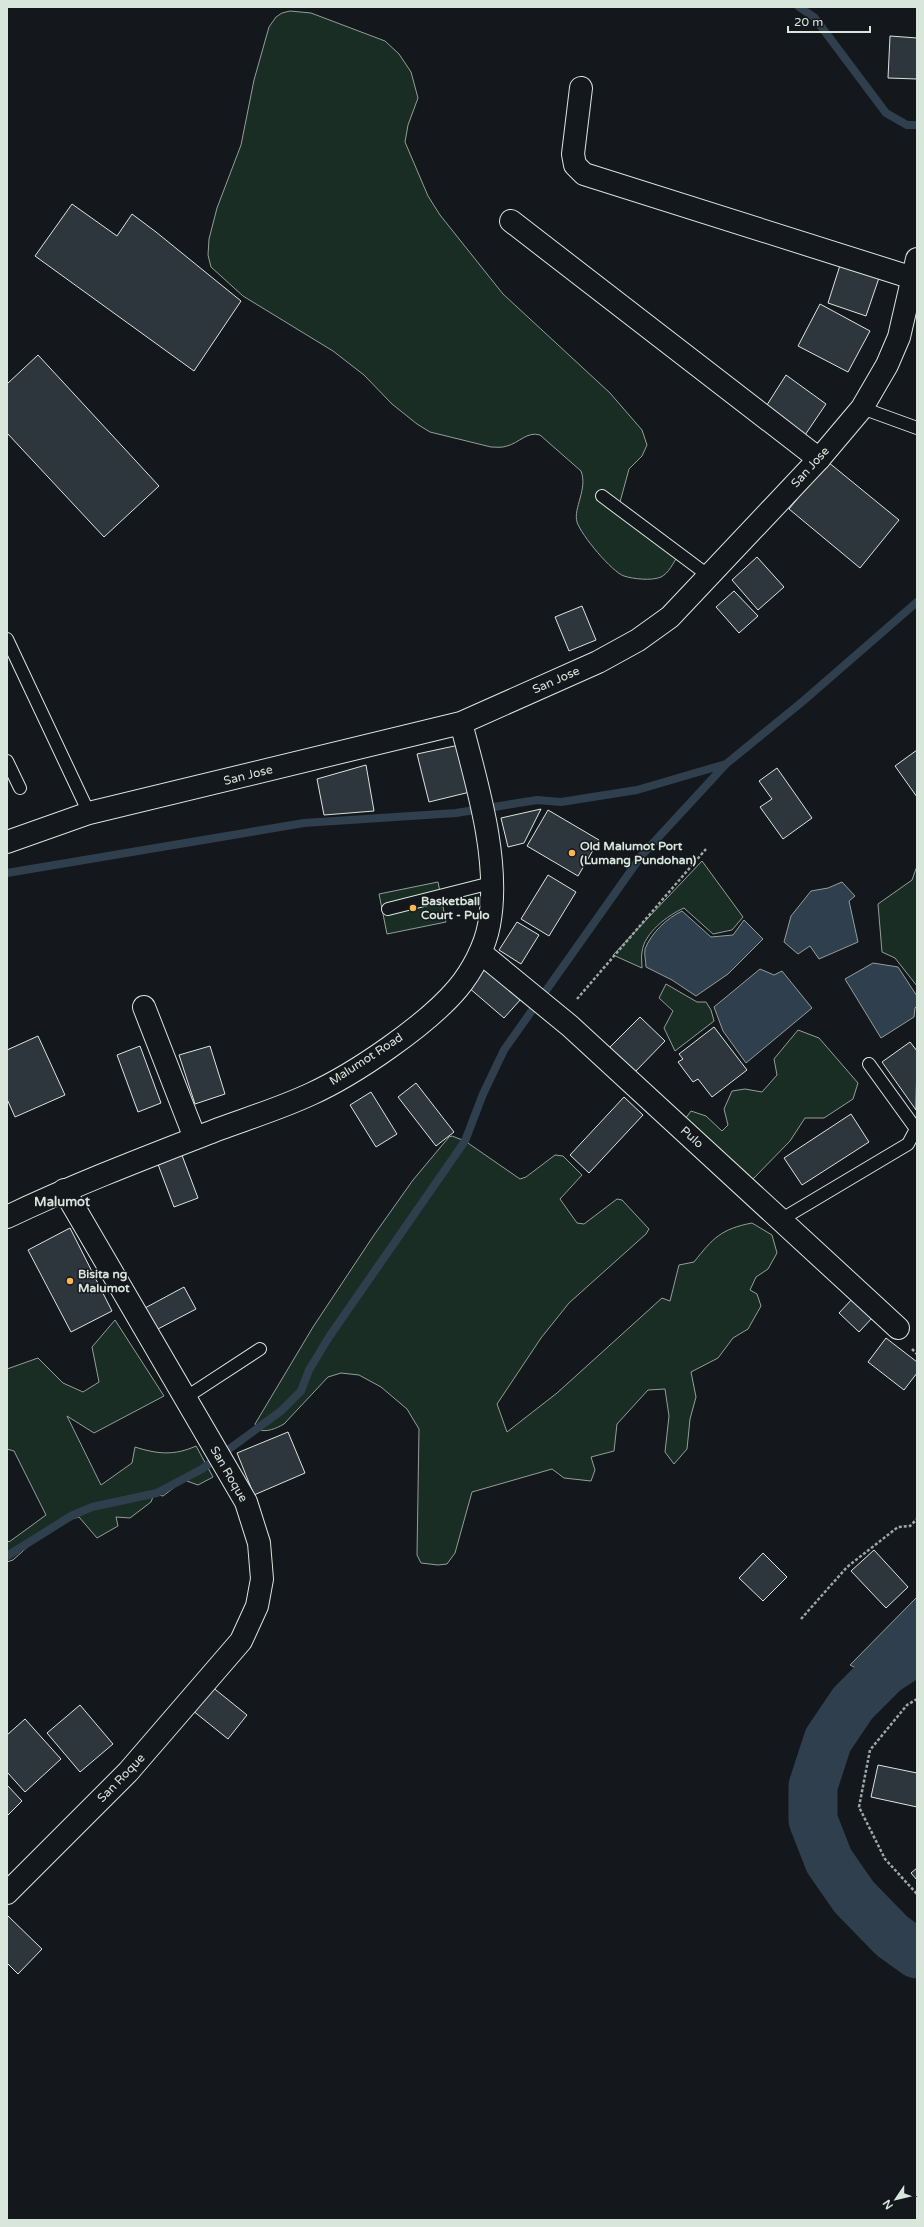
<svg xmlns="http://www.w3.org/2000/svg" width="924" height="2227" font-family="'Varela Round',sans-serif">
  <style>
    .green { fill: #1a2d24; stroke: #939e99 }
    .water { fill: #2f3f4d; stroke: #939e99 }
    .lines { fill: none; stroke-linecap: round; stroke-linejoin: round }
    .stream { stroke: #2f3f4d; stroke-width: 8 }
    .river { stroke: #2f3f4d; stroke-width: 49 }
    .building { fill: #2c363c; stroke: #d8e6dc }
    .lane-casing { stroke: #d8e6dc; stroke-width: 14 }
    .street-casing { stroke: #d8e6dc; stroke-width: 24 }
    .secondary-casing { stroke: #d8e6dc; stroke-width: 24 }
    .path { stroke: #9da8a2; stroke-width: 2.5; stroke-dasharray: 3 2; stroke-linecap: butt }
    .lane { stroke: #14181c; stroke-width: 12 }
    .street { stroke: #14181c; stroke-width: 22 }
    .secondary { stroke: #14181c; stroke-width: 22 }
    .poi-dot { fill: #ffb74d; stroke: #14181c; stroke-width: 1.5 }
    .labels { text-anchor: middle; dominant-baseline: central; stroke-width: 3; stroke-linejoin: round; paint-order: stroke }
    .street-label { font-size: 12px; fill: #d8e6dc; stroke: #14181c }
    .poi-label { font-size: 12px; font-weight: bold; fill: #d8e6dc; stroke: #14181c; text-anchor: start }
    .neighbourhood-label { font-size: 13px; font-weight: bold; fill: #d8e6dc; stroke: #14181c }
  </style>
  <rect width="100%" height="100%" fill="#14181c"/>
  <!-- green -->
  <path class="green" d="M290,11L311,13L385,41L399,54L411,72L418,98L408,125L405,142L428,196L440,215L503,294L610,393L642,430L647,445L642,456L629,469L620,502L624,509L678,556C673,563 669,573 661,577C652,581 633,579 624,576C612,572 581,535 577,522C573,508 588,489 581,471L540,435C527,431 519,443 507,446C502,448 496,447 491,447L430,432L417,424L392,404L364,375L333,351L243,296L211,267L208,255L209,239L217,208L241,145L254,80L269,27L276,17L282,13Z
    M702,861L743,917L732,930L713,934L684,908C668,915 644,933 642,952C641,957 642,963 642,968L613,955Z
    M917,866V986L895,958L882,952L878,904L912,880Z
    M438,882L446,922L387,934L379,894Z
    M666,984L697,1002H706L711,1010L714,1021L675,1051L664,1028L673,1011L659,998Z
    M798,1030L819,1038L858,1083L853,1099L824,1118H805L790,1141L752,1180L682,1123L691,1111L706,1116L722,1131L728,1125L724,1109L732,1091L745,1089L762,1092L777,1075L774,1059Z
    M452,1136L465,1141L520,1179L526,1177L555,1155L563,1156L582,1175L560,1199L577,1223L584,1224L617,1199L622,1200L649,1229L646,1234L569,1303L541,1338L497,1404L507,1432L557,1393L662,1298L670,1301L679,1265L694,1262C713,1238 721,1229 752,1223L772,1235L777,1253L768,1269L756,1277L750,1290L757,1294L761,1306L748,1329L733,1338L718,1358L691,1372L696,1397L690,1419L687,1449L674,1464L665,1452L669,1416L665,1389L648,1390L617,1424L614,1451L591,1457L595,1470L591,1481L564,1478L552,1469L472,1492L455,1553L447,1564L438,1565L421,1563L417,1555L419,1429L407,1409L381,1387L359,1375L341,1373L328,1377L284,1424C275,1429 268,1432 258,1430L255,1424L313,1327L374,1235L413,1180L449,1137Z
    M115,1320L164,1396L94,1433L67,1416L101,1485L132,1463L135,1447C157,1454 174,1456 196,1446L213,1477L198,1485L184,1480L163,1496L154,1494L151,1502L130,1518L116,1517L118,1526L97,1538L79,1517L53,1524L13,1560L7,1562V1540L9,1542L46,1515L14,1451L7,1449V1369L38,1358L63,1383L83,1392L99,1382L92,1347Z"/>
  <!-- water -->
  <path class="water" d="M842,882L855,896L849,901L858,942L819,959L810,946L798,954L784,942L791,916L811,891L828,888Z
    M682,911L711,937L733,935L744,920L763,939L728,974L696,996L672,980L646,967C646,962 644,954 645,949C651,933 667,918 682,911Z
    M873,963L898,967L917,996V1006L915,1008L914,1017L881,1038L845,979Z
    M760,969L774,975L782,971L812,1008L746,1063L723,1031L714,1007Z
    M917,1597V1674L895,1688L850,1665Z"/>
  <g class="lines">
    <!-- stream -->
    <path class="stream" d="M799,7L814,17L886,113L907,125H917
      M7,873L304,823L456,813L537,800L561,802L637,790L726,764
      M7,1556L71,1516L92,1507L157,1493L202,1469L281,1411L301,1391L309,1370L329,1337L465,1141L483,1094L504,1050L642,855L726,764L802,702L917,602"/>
    <!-- river -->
    <path class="river" d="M917,1650L885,1671L853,1703L828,1740L813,1786V1820L829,1861L854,1897L892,1936L917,1954"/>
  </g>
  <!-- building -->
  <path class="building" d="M890,36L917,38V79L888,78Z
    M72,204L117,236L132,214L156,232L241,301L194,371L35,256Z
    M842,259L881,272L866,316L828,303Z
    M820,304L870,331L848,372L798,346Z
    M38,355L159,486L104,537L7,433V384Z
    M786,375L826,404L803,438L765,408Z
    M828,462L899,520L860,568L789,509Z
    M757,557L784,587L758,610L732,580Z
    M734,591L758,616L739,633L716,607Z
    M582,606L596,640L569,651L555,617Z
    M459,745L470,792L429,802L417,754Z
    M917,750V797L895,766Z
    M366,765L374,811L324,815L317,779Z
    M777,768L812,818L783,839L760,807L772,799L759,781Z
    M541,809L524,843L508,847L501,818Z
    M548,810L599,840L578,876L527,846Z
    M548,875L576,892L549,936L521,919Z
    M517,922L539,935L521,964L499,950Z
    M484,968L521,999L504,1018L468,987Z
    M640,1017L665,1041L634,1073L609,1048Z
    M714,1027L747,1070L712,1097L698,1079L693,1082L678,1062L683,1059L679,1054Z
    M38,1036L65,1095L15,1117L7,1099V1050Z
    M910,1042L917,1051L916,1110L882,1062Z
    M140,1046L161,1103L138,1112L117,1055Z
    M210,1046L225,1094L195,1104L179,1055Z
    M416,1083L454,1132L436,1146L398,1097Z
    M371,1092L397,1134L376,1147L350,1105Z
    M624,1097L643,1115L589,1173L570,1155Z
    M851,1114L869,1142L802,1185L784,1158Z
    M180,1150L198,1198L174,1207L156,1159Z
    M70,1228L112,1311L71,1332L28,1250Z
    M184,1287L196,1309L156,1330L145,1308Z
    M853,1298L873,1317L859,1332L839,1313Z
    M886,1338L917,1362V1373L904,1390L868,1362Z
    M288,1432L305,1473L254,1495L237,1453Z
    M874,1550L908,1587L886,1608L851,1571Z
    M763,1553L787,1577L763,1601L739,1578Z
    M211,1686L247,1715L228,1739L192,1710Z
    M80,1705L113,1744L80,1772L47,1733Z
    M25,1719L61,1759L25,1792L7,1772V1735Z
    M878,1765L917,1773V1807L871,1797Z
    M7,1785L22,1801L7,1816Z
    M917,1868V1880L911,1873Z
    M7,1915L42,1949L18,1974L7,1963Z"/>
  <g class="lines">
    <!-- lane casing -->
    <g class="lane-casing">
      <path id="lane" d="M862,408L917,428
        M602,496L709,576
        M7,639L89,813
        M7,761L20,788
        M388,909L491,883
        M782,1219L908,1144L916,1129L869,1064
        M185,1398L260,1349"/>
    </g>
    <!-- street casing -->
    <g class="street-casing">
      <path id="street" d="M581,88L573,154L575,165L584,174L913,278
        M511,221L819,459
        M481,953L570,1026L898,1328
        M144,1007L195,1138
        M7,1893L128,1772L241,1641L257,1606L262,1579L259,1543L246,1502L64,1190"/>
    </g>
    <!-- secondary casing -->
    <g class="secondary-casing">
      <path id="secondary" d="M7,842L89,813L461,723L598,662L638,640L670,617L819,459L862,408L887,365L899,337L917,259
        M7,1217C76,1184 147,1157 219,1129C249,1118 281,1108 311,1094C355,1074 427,1025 458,988C472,971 485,947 489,925C501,862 477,784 461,723"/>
    </g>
    <!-- path -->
    <path class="path" d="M577,999L706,849
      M912,1349L917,1354
      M801,1619L847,1567L898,1527L910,1526L917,1519
      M917,1699L907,1705L870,1750L859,1807L885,1859L917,1894"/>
    <!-- lane -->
    <use href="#lane" class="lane"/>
    <!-- street -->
    <use href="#street" class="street"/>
    <!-- secondary -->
    <use href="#secondary" class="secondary"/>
  </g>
  <!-- markers -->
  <g class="poi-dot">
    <circle cx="572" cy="853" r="4"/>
    <circle cx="413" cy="908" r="4"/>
    <circle cx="70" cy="1281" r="4"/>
  </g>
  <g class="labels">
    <!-- street labels -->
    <g class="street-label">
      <text transform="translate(810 467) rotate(-48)">San Jose</text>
      <text transform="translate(556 680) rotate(-24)">San Jose</text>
      <text transform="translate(248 775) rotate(-14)">San Jose</text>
      <text transform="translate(366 1059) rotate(-33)">Malumot Road</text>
      <text transform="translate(692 1137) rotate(42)">Pulo</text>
      <text transform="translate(229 1474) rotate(60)">San Roque</text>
      <text transform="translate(121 1778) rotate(-46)">San Roque</text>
    </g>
    <!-- poi labels -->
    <g class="poi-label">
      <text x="580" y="846">Old Malumot Port<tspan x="580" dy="14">(Lumang Pundohan)</tspan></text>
      <text x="421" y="901">Basketball<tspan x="421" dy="14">Court - Pulo</tspan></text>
      <text x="78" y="1274">Bisita ng<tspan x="78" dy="14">Malumot</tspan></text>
    </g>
    <!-- neighbourhood labels -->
    <g class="neighbourhood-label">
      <text x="62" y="1202">Malumot</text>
    </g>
  </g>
  <!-- border -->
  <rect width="924" height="2227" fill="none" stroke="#d8e6dc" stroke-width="16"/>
  <!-- north arrow -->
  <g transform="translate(896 2199) rotate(235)" stroke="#14181c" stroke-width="3" paint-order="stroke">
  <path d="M0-3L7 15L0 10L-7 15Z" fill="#d8e6dc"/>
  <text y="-6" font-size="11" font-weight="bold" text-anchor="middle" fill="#d8e6dc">N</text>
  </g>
  <!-- scale -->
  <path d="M788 26v6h82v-6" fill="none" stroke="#d8e6dc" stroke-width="2"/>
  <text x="794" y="26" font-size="12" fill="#d8e6dc" stroke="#14181c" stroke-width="3" paint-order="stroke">20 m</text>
</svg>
